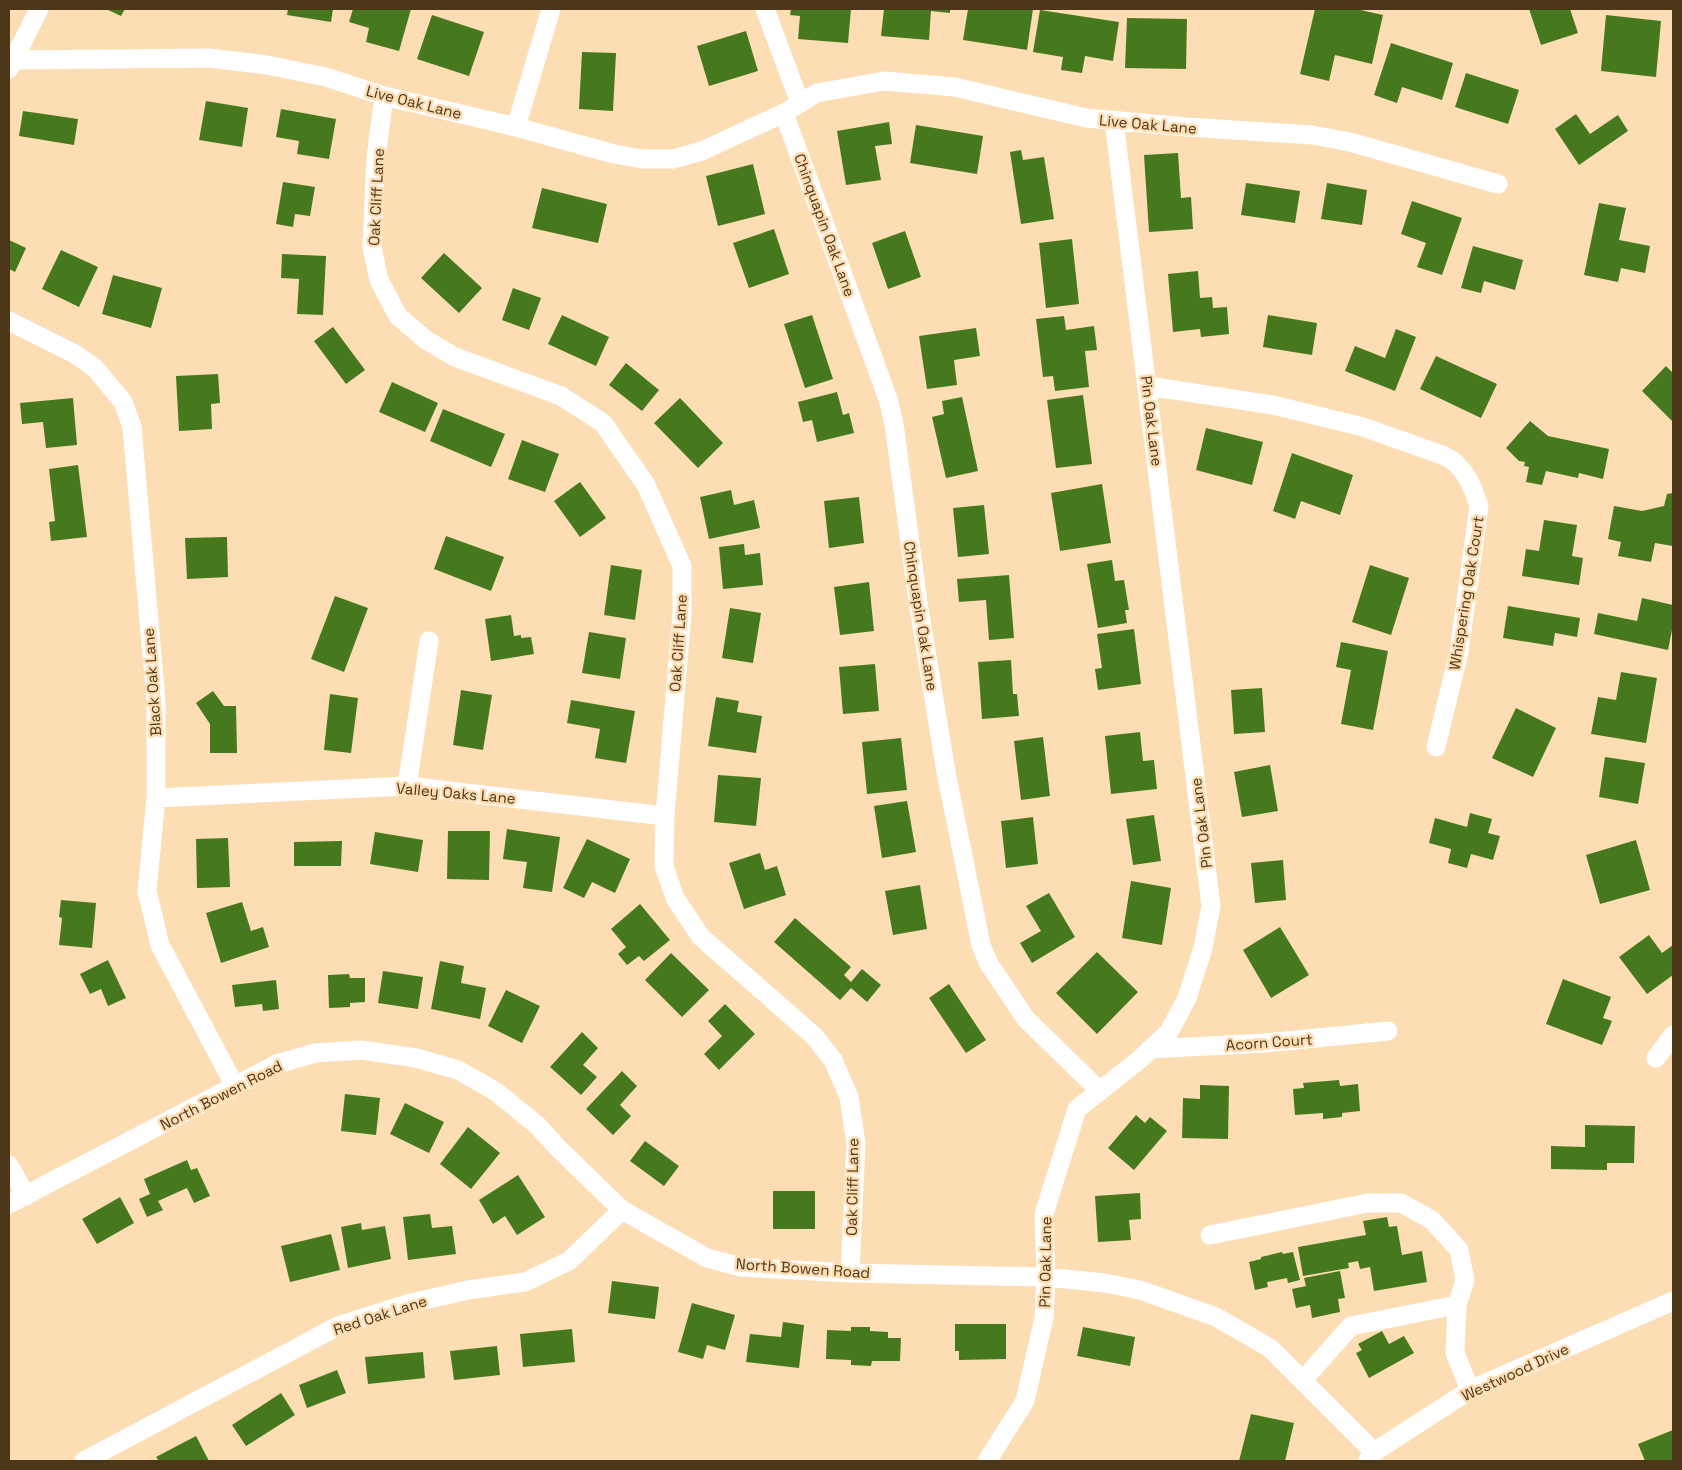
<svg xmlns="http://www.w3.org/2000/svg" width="1682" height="1470" font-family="'Space Grotesk',sans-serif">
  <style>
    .building { fill: #46791d }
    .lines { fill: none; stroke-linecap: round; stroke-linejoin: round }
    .minor { stroke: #fff; stroke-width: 19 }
    .labels { text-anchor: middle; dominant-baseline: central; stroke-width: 5; stroke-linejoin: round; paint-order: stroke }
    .street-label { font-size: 15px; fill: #4c3718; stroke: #fdddb3 }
  </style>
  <rect width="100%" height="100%" fill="#fdddb3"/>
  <!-- building -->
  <path class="building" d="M106,9H125L121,16Z
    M288,9H333L331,22L287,15Z
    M353,9H411L399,51L366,42L369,28L349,22Z
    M791,9H851L848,43L798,39L800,16L790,15Z
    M884,9H950V13L931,11L929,40L881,36Z
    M968,9H1033L1027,50L963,40Z
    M1315,9H1356L1383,15L1372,64L1335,55L1329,81L1300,74Z
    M1529,9H1570L1578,33L1541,45Z
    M1040,10L1119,22L1113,61L1085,56L1082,73L1061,70L1063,57L1033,52Z
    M432,15L484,32L469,76L417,59Z
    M1606,15L1661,21L1656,77L1601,71Z
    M1127,18L1187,19L1186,69L1125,68Z
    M746,31L758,71L709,86L697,46Z
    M1391,43L1453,63L1442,100L1402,87L1397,103L1374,95Z
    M582,52L616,53L613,111L579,109Z
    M1466,73L1519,90L1508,124L1455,107Z
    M206,101L248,108L242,147L199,140Z
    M281,109L336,119L329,159L297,154L299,141L276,137Z
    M23,111L78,119L74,145L19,136Z
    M1576,114L1590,134L1618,115L1628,131L1579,165L1555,129Z
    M889,122L892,144L875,146L881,180L846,185L837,131Z
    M916,125L983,136L977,174L910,163Z
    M1021,150L1023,160L1044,157L1054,219L1021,224L1010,152Z
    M1178,153L1181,198L1191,197L1193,229L1149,232L1144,155Z
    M753,164L765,214L718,226L706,176Z
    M283,182L315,187L310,216L295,214L293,227L276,224Z
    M1246,183L1300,191L1295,223L1241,215Z
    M1327,183L1367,190L1362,225L1321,219Z
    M542,188L607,204L598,243L532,228Z
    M1412,201L1462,218L1442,275L1417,267L1426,243L1401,234Z
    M1599,203L1626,208L1619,240L1650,246L1645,273L1621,268L1618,282L1584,275Z
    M774,229L789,274L749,288L733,243Z
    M905,231L921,277L888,289L872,243Z
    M1072,239L1079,304L1046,308L1039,243Z
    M9,240L26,248L15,272L9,269Z
    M1473,246L1523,260L1515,290L1484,281L1481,293L1461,288Z
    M61,250L98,267L79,307L42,289Z
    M444,253L482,288L459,313L421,278Z
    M282,254L326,256L323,315L297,314L299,279L281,278Z
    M1198,271L1200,298L1212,297L1213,308L1227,307L1229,334L1201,337L1200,329L1173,332L1168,274Z
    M113,275L162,288L151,328L102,314Z
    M513,288L541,298L529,330L502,320Z
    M562,315L609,337L596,366L548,344Z
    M812,315L833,379L805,388L784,324Z
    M1268,315L1317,323L1312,355L1263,347Z
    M1064,316L1066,330L1094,326L1097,350L1085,351L1089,387L1055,391L1053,376L1043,377L1036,319Z
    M333,327L365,370L346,384L314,341Z
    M976,328L980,356L954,360L957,385L927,389L919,336Z
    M1396,329L1416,337L1395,391L1345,371L1355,346L1385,358Z
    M1436,356L1497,384L1481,418L1420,389Z
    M626,363L659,390L642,411L609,385Z
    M1666,366L1673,373V422L1642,391Z
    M218,374L220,403L211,404L212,429L179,431L176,376Z
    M392,382L438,403L425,432L379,412Z
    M837,392L843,415L849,413L854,433L817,442L812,420L803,422L798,402Z
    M1083,395L1092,464L1056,468L1047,400Z
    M962,397L978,471L946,478L932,417L944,414L942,401Z
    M73,398L77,445L46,448L43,422L22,424L20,403Z
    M680,398L723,443L698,468L654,423Z
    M443,409L505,434L491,467L430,441Z
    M1530,421L1548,436L1609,449L1603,479L1579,473L1578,478L1546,471L1542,485L1526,482L1529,467L1524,466L1525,462L1519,461L1506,448Z
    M1206,428L1263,442L1252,485L1196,470Z
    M522,440L559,454L545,492L508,479Z
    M1292,453L1353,475L1340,515L1301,501L1295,519L1273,511Z
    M78,465L87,537L51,541L49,522L55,521L49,469Z
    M580,482L606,518L580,537L554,501Z
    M1102,484L1111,543L1060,551L1051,493Z
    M731,490L734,505L754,500L760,528L709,539L700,497Z
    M1673,493V546L1655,543L1651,562L1618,556L1621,542L1608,539L1614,506L1642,511L1664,506L1667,494Z
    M859,497L864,543L829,548L824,501Z
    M984,505L989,554L958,557L953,508Z
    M1544,520L1577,525L1572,556L1583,558L1579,585L1522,576L1526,549L1539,551Z
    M446,536L504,557L491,591L434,569Z
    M227,537L228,577L187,579L185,538Z
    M744,544L745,555L760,553L763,585L723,589L719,547Z
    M1112,560L1115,581L1124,580L1129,610H1125L1127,623L1098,628L1087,564Z
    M611,565L642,570L635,620L604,615Z
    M1370,565L1409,578L1391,635L1352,622Z
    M1009,575L1014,638L989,640L986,600L959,602L957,579Z
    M869,582L874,631L840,635L834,587Z
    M335,596L368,608L344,672L311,659Z
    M1642,598L1673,605V625L1668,650L1594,634L1598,613L1637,621Z
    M1508,606L1580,618L1577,637L1555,633L1553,646L1503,638Z
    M730,608L761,613L753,663L722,658Z
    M511,615L514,636L521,635V638L531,637L534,654L491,661L485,619Z
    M1134,629L1141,684L1098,690L1095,669L1102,668L1097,634Z
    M589,632L626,638L620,679L582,673Z
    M1341,642L1388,651L1373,730L1341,724L1351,670L1336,667Z
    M1011,660L1013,694H1017L1019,716L982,719L978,662Z
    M875,664L879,711L843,714L839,667Z
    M1621,672L1657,678L1646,743L1591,734L1598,697L1616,700Z
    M1262,688L1265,732L1234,734L1231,690Z
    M461,690L492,695L483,750L453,745Z
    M213,691L224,706H236L237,753H210V724L196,703Z
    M330,694L358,698L351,753L324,750Z
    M716,697L739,701L737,712L762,716L756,753L708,746Z
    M571,700L635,711L626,763L595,758L600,729L567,723Z
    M1516,708L1556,728L1533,777L1492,758Z
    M1140,732L1143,761L1154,760L1157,789L1111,794L1105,736Z
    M1043,737L1050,796L1021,800L1014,741Z
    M901,738L907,790L867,794L862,742Z
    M1605,757L1645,763L1638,804L1599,797Z
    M1270,765L1278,811L1242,817L1234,772Z
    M718,775L761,778L756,826L714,822Z
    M907,801L916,852L882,858L874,806Z
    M1470,813L1492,819L1488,833L1500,836L1493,860L1471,854L1467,868L1448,863L1451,849L1429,843L1435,818L1467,827Z
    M1154,815L1161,861L1133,865L1126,819Z
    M1033,817L1038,864L1006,868L1001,821Z
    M507,829L560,837L552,892L523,888L527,862L503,859Z
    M448,831H490L489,880L447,879Z
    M375,832L423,840L418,872L370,864Z
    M228,838L230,887L197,888L196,839Z
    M587,839L630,859L615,893L592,882L584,898L563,888Z
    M1636,840L1650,890L1600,904L1586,855Z
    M342,841L341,866H294V842Z
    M760,853L765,870L777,866L786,895L744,909L729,863Z
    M1283,860L1286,900L1255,903L1251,863Z
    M1131,881L1171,888L1162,945L1122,938Z
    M920,885L927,929L893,935L885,891Z
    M1049,893L1075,937L1032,963L1020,943L1041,931L1026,906Z
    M61,900L96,903L92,948L59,945L62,918L59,917Z
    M242,902L251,931L263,927L269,947L221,963L206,913Z
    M640,904L670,940L644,961L639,956L627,965L618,954L626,947L611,929Z
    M795,918L851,967L844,975L851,982L862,969L881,985L867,1002L851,988L840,1000L774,942Z
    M1280,927L1309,975L1271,998L1243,950Z
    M1649,935L1662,953L1673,945V975L1647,994L1619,957Z
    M1097,952L1138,992L1097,1034L1056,993Z
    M671,953L709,990L682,1017L645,980Z
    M108,960L126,998L108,1006L101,989L90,994L80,974Z
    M440,961L464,966L461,983L486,988L480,1019L431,1009Z
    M383,971L423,977L418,1009L378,1003Z
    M349,974L350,978H365V1002L350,1003V1007L329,1008L328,975Z
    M1563,979L1611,997L1603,1018L1612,1021L1602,1045L1546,1024Z
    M276,980L279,1009L263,1011L262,1004L235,1007L232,985Z
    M949,984L986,1040L966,1053L929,998Z
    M506,990L540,1006L522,1043L488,1026Z
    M725,1004L755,1034L719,1070L704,1054L722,1036L708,1021Z
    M582,1032L598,1048L583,1065L597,1077L581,1095L550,1067Z
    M622,1071L637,1086L620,1105L631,1116L613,1135L586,1109Z
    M1339,1080L1340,1086L1358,1084L1360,1111L1342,1113V1117L1323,1119V1113L1295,1115L1293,1089L1304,1088L1303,1083Z
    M1200,1085L1229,1086L1228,1139L1182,1138L1183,1098L1200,1099Z
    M345,1094L380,1098L376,1135L341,1131Z
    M405,1103L444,1122L429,1153L390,1134Z
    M1136,1115L1145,1123L1150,1117L1167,1131L1134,1170L1108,1148Z
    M1585,1125L1635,1126L1634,1163H1607V1170L1551,1169V1146L1585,1147Z
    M468,1127L500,1153L471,1189L440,1164Z
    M645,1141L679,1166L664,1186L630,1161Z
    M187,1160L191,1170L197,1168L210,1196L194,1203L187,1188L158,1201L163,1210L147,1217L139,1199L150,1194L144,1179Z
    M518,1175L545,1217L517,1235L505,1216L493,1224L479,1200Z
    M773,1191H815V1229H773Z
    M1140,1193L1141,1219L1129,1220L1131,1240L1098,1242L1095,1196Z
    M120,1197L134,1223L97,1244L82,1219Z
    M430,1214L432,1228L452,1226L456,1254L408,1260L403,1217Z
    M1387,1217L1389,1227L1397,1226L1402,1255L1422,1251L1427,1282L1374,1291L1370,1267L1360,1269L1358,1261L1348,1263L1349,1268L1303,1276L1298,1247L1366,1235L1363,1221Z
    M361,1223L362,1230L385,1226L391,1259L348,1268L341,1227Z
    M331,1234L340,1270L290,1282L281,1246Z
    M1282,1252L1283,1254L1293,1252L1300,1280L1288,1283L1287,1278L1267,1282L1268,1287L1255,1290L1249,1262L1261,1259V1257Z
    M1340,1271L1345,1298L1338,1299L1340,1312L1312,1318L1310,1305L1296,1308L1292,1289L1306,1286L1304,1278Z
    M612,1281L659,1287L655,1319L608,1313Z
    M692,1303L735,1315L725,1350L707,1345L703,1359L678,1352Z
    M783,1322L804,1325L799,1368L746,1362L750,1334L781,1337Z
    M955,1324H1006V1359L959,1360V1351H955Z
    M851,1327H870V1331L888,1332V1338H901L900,1361H872L871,1366L851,1365V1360L826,1359L827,1330L851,1331Z
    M1083,1327L1135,1337L1130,1366L1077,1356Z
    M572,1329L575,1362L523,1367L520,1334Z
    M1382,1331L1389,1344L1404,1336L1414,1353L1369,1378L1356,1353L1362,1350L1358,1344Z
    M497,1346L500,1375L454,1380L450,1351Z
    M423,1352L425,1378L368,1384L365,1357Z
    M337,1370L346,1393L307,1408L299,1385Z
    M281,1393L295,1415L246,1446L232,1425Z
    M1251,1414L1294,1423L1285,1461H1239Z
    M1673,1430V1461H1645L1638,1444Z
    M196,1436L209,1461H159L156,1457Z"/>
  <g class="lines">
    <!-- minor -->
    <path class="minor" d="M765,9L800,103
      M13,60L209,58L267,65L326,77L384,96L516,127L614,154L643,159H673L702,151L784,113L817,93L884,81L955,87L1086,118L1187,127L1312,135L1350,142L1498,184
      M9,69L39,9
      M384,96L376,157L372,247L379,280L398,316L426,340L455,357L561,396L603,423L646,485L682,566V613L665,816L664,866L675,898L701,937L814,1036L833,1060L849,1097L856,1143L850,1273
      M784,113L888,399L894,424L918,602L946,772L981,945L989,964L1026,1019L1100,1091
      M516,127L551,9
      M9,321L75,354L95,368L123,402L132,427L156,701V798L147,891L160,945L235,1086
      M1148,386L1273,405L1363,427L1445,456C1464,465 1473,487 1479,506L1459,652L1436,747
      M407,786L429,641
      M156,798L407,786L665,816
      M1150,1049L1265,1043L1388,1031
      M1656,1058L1673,1035
      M9,1165L26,1196
      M9,1204L277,1064L315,1053L361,1050L416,1058L458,1070L495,1091L537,1125L558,1148L622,1210L707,1258L741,1267L850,1273L1046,1277L1105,1283L1140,1290L1216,1317L1270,1348L1374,1452
      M1210,1235L1368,1203H1401L1432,1220L1459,1250L1465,1280L1457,1305
      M1303,1380L1351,1326L1457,1305L1455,1353L1470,1390
      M1368,1460L1374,1452L1470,1390L1673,1301
      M84,1461L338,1326L407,1304L468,1290L525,1282L569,1261L622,1210
      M987,1461L1025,1401L1044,1318L1046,1277L1044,1214L1077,1109L1139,1060L1169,1032L1187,998L1203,948L1211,906L1114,121"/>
  </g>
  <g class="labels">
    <!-- street labels -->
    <g class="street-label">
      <text transform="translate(414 102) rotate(14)">Live Oak Lane</text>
      <text transform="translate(1148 124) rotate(5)">Live Oak Lane</text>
      <text transform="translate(376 197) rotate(-87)">Oak Cliff Lane</text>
      <text transform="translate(825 225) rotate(70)">Chinquapin Oak Lane</text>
      <text transform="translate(1152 421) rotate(83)">Pin Oak Lane</text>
      <text transform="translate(1466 593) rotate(-81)">Whispering Oak Court</text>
      <text transform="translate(921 616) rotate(81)">Chinquapin Oak Lane</text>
      <text transform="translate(678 643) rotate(-86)">Oak Cliff Lane</text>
      <text transform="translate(152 682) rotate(-94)">Black Oak Lane</text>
      <text transform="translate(456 793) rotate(5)">Valley Oaks Lane</text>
      <text transform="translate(1201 823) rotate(-97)">Pin Oak Lane</text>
      <text transform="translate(1269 1042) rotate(-4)">Acorn Court</text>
      <text transform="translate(221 1095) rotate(-27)">North Bowen Road</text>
      <text transform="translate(852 1187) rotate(-89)">Oak Cliff Lane</text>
      <text transform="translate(1045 1262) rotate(-89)">Pin Oak Lane</text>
      <text transform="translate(803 1268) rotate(4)">North Bowen Road</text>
      <text transform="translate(380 1315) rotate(-18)">Red Oak Lane</text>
      <text transform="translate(1515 1372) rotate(-25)">Westwood Drive</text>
    </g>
  </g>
  <!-- border -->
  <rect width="1682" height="1470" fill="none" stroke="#4c3718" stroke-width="20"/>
</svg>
